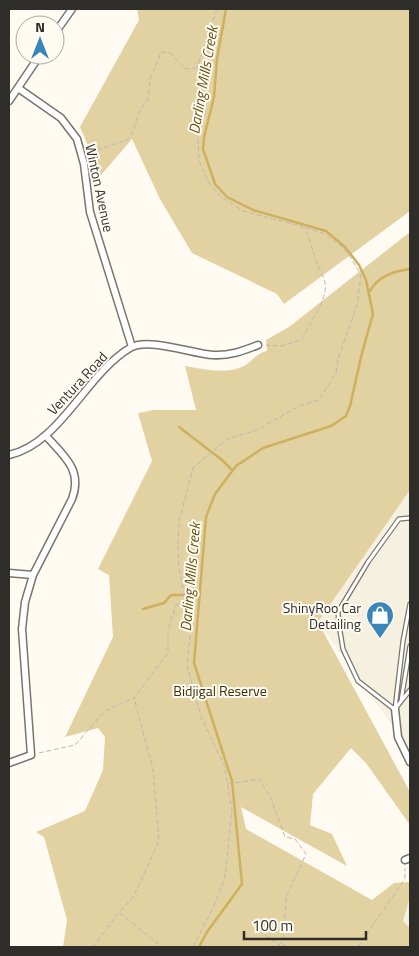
<svg xmlns="http://www.w3.org/2000/svg" width="419" height="956" font-family="'Titillium Web',sans-serif">
  <style>
    .built { fill: #f6f0e0 }
    .green { fill: #e2d1a1 }
    .lines { fill: none; stroke-linecap: round; stroke-linejoin: round }
    .stream { stroke: #cdb15e; stroke-width: 2.5 }
    .lane-casing { stroke: #78756d; stroke-width: 5.5 }
    .street-casing { stroke: #78756d; stroke-width: 9 }
    .path { stroke: #bcb9b2; stroke-width: 1; stroke-dasharray: 5 2.5; stroke-linecap: butt }
    .lane { stroke: #fff; stroke-width: 3 }
    .street { stroke: #fff; stroke-width: 6 }
    .labels { text-anchor: middle; dominant-baseline: central; stroke-width: 4; stroke-linejoin: round; paint-order: stroke }
    .street-label { font-size: 14px; fill: #2e2d2a; stroke: #fffbf2 }
    .poi-label { font-size: 14px; fill: #2e2d2a; stroke: #fffbf2; text-anchor: end }
    .park-label { font-size: 14px; fill: #3d310c; stroke: #fffbf2 }
    .water-label { font-size: 15px; font-style: italic; fill: #655212; stroke: #fffbf2 }
  </style>
  <rect width="100%" height="100%" fill="#fffbf2"/>
  <!-- built -->
  <path class="built" d="M410,490V750L318,622Z
    M410,897V928L403,921Z"/>
  <!-- green -->
  <path class="green" d="M137,9H410V211L284,304L277,294L192,253L160,199L132,139L95,182L92,155L80,127L139,20Z
    M410,232V490L318,622L410,792V825L366,763L351,748L313,794L310,825L332,834L347,866L241,807L246,829L372,900L394,883L410,882V897L403,921L410,928V947H63L67,920L44,837L36,832L85,811L103,770L105,737L98,728L65,737L113,637L109,575L98,569L152,461L138,413L154,410H196L185,366C203,369 226,375 244,366C252,361 257,353 267,351L266,340L289,327Z"/>
  <g class="lines">
    <!-- stream -->
    <path class="stream" d="M370,291C378,276 394,271 410,269
      M179,427L222,460L232,470
      M143,609L164,603L171,595H200
      M199,947L207,932L242,884L232,781L194,663L206,517L215,494L236,466L263,448L331,426L346,416L350,406L362,353L373,314L366,280L359,265L345,247L326,231L253,210L227,197L215,184L203,149L204,137L214,97L217,59L226,9"/>
    <!-- lane casing -->
    <g class="lane-casing">
      <path id="lane" d="M401,701L410,646
        M394,709L358,681L343,649L339,625L338,612L368,562L399,519L410,518
        M395,709L403,641L410,604
        M395,709L410,690"/>
    </g>
    <!-- street casing -->
    <g class="street-casing">
      <path id="street" d="M55,33L72,9
        M18,88L61,118L77,139L84,164L90,212L132,347
        M9,101L40,55
        M9,455C60,444 86,374 130,348C148,337 193,354 213,355C229,356 243,351 258,345
        M9,573L33,575
        M395,709L398,737L410,762
        M9,763L31,755L22,629L25,602L33,575L72,499C83,470 64,456 46,436
        M405,860L410,858"/>
    </g>
    <!-- path -->
    <path class="path" d="M217,9L197,68L206,109L198,138L199,161L209,183L220,196L243,211L300,226C311,234 310,245 315,257C317,266 323,274 325,283C329,297 308,327 301,340L281,346L266,345
      M90,152L127,140L133,132L139,112L148,99L150,80L161,52L170,53L185,69L196,68
      M39,753L75,745L105,711L134,698L168,653V630L176,605L184,601
      M228,784L259,779L271,798L285,837L295,839L306,854L286,897L284,936L278,947
      M120,913L162,947
      M259,931L279,945
      M282,943L287,947
      M93,947L117,915L134,896L159,841L153,769L134,698
      M193,947L214,906L225,877L232,810L224,765L201,717L187,665L191,628L179,568L178,545L179,521L193,468L227,439L257,430L299,406L319,400L336,373L338,359L357,305L361,275L351,258L341,246L325,234L300,226
      M358,947L402,883L405,877V868"/>
    <!-- lane -->
    <use href="#lane" class="lane"/>
    <!-- street -->
    <use href="#street" class="street"/>
  </g>
  <!-- icons -->
  <defs>
    <g id="shop-pin" transform="scale(1.4375)"><path d="M0 17L-7.5 6A9.5 9.5 0 1 1 7.5 6Z" fill="#3a86b9" stroke="#fffbf2"/><path d="M-5-2.5h2.3a2.7 3.5 0 0 1 5.4 0H5L5.5 6h-11ZM-1.5-2.5h3a1.5 2.3 0 0 0-3 0Z" fill="#fff"/></g>
  </defs>
  <g fill-rule="evenodd">
    <use href="#shop-pin" x="380" y="615"/>
  </g>
  <g class="labels">
    <!-- street labels -->
    <g class="street-label">
      <text transform="translate(100 188) rotate(78)">Winton Avenue</text>
      <text transform="translate(77 383) rotate(-47)">Ventura Road</text>
    </g>
    <!-- poi labels -->
    <g class="poi-label">
      <text x="361" y="607">ShinyRoo Car<tspan x="361" dy="16">Detailing</tspan></text>
    </g>
    <!-- park labels -->
    <g class="park-label">
      <text x="220" y="690">Bidjigal Reserve</text>
    </g>
    <!-- water labels -->
    <g class="water-label">
      <text transform="translate(203 80) rotate(-80)">Darling Mills Creek</text>
      <text transform="translate(190 577) rotate(-85)">Darling Mills Creek</text>
    </g>
  </g>
  <!-- border -->
  <rect width="419" height="956" fill="none" stroke="#2e2d2a" stroke-width="20"/>
  <!-- north arrow -->
  <g transform="translate(40 40)"><circle r="24" fill="#fffbf2" stroke="#aba9a2"/>
  <path d="M0-4L9 19L0 12L-9 19Z" fill="#3a86b9"/>
  <text y="-8" font-size="14" font-weight="bold" text-anchor="middle" fill="#2e2d2a">N</text>
  </g>
  <!-- scale -->
  <path d="M244 931v8h122v-8" fill="none" stroke="#2e2d2a" stroke-width="2.5"/>
  <text x="252" y="931" font-size="15" fill="#2e2d2a" stroke="#fffbf2" stroke-width="4" paint-order="stroke">100 m</text>
</svg>
